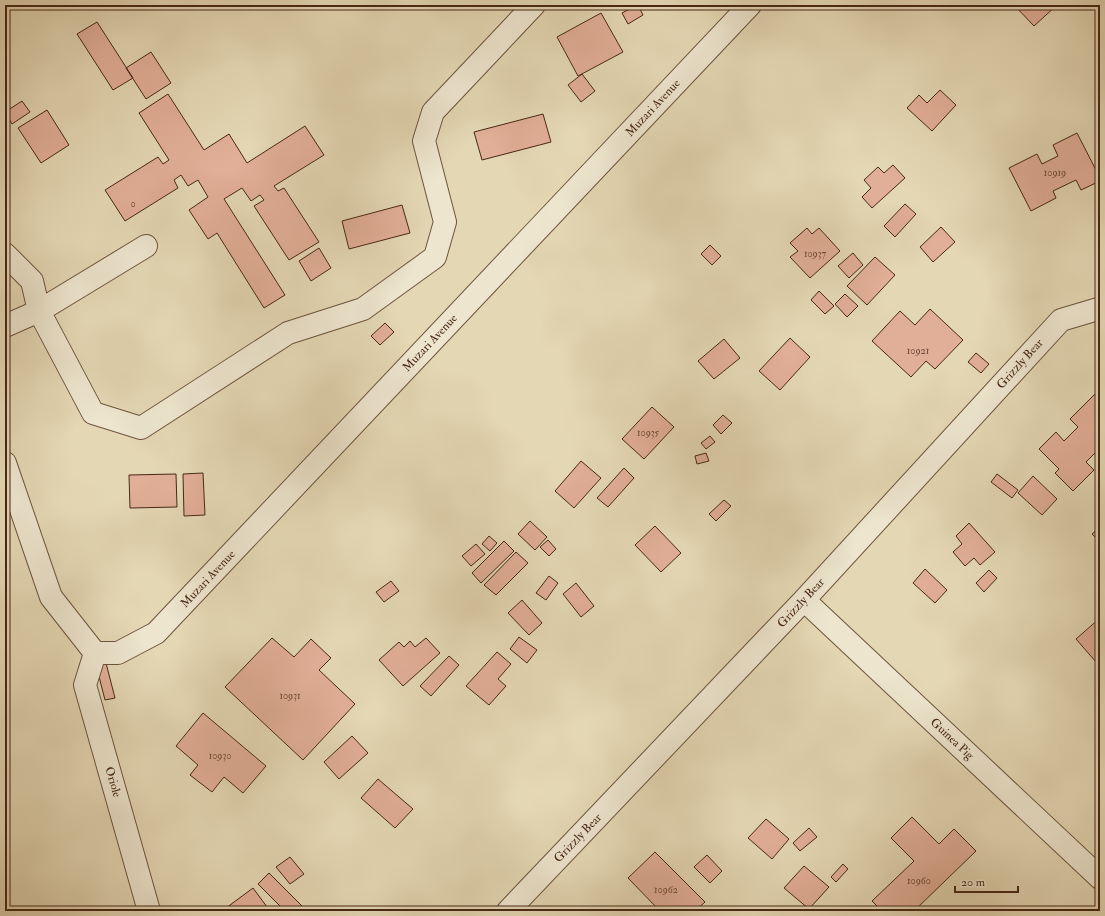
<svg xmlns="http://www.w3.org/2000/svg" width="1105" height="916" font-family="'IM FELL Double Pica',serif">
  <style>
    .building { fill: #e1ae97; stroke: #472716 }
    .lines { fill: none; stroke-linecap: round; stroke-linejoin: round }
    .minor-casing { stroke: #6e533e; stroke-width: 24 }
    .minor { stroke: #ede5ce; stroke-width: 22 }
    .labels { text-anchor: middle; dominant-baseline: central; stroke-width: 3; stroke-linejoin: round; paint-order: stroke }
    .number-label { font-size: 10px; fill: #6e4936 }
    .street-label { font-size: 12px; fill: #472716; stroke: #ede5ce }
  </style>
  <rect width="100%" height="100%" fill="#e4d7b4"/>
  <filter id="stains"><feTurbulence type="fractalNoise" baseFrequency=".005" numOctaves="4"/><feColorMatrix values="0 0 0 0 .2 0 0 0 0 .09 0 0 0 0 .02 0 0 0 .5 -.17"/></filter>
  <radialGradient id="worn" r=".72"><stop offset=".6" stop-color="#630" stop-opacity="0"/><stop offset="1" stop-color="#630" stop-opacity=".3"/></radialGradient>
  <!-- building -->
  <path class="building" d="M637,5H638L643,15L628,24L622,13Z
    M1014,5H1057L1034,26Z
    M601,13L623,52L578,76L557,37Z
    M97,22L133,78L113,90L77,34Z
    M151,52L171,83L146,99L126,68Z
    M582,74L595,91L581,102L568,85Z
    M940,90L956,105L932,131L907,108L919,95L927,103Z
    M168,94L204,150L229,134L247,163L305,126L324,155L274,186L278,191L284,188L319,242L289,260L254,206L264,200L260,195L251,201L242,188L224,199L285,295L264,308L217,233L208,239L189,210L208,197L198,180L188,186L181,175L174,180L178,188L125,221L105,190L158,157L163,164L169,160L139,113Z
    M22,101L30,112L12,124L5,112Z
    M47,110L69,145L41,163L18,128Z
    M543,114L551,142L482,160L474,132Z
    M1077,133L1100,178V181L1081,190L1076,180L1053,191L1056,198L1031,211L1009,168L1037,154L1042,164L1058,156L1053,145Z
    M893,165L905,178L872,208L862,197L871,188L864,180L878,167L884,173Z
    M905,204L916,214L895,237L884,226Z
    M402,205L410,233L349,249L342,221Z
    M941,227L955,242L933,262L920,247Z
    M807,228L812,234L819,228L840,251L810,278L790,257L798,251L790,243Z
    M710,245L721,256L712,265L701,254Z
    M319,248L331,268L311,281L299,261Z
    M853,253L863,265L849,278L838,266Z
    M875,257L895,275L867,305L847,286Z
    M819,291L834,306L825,314L811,300Z
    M845,294L858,306L847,317L835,304Z
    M930,309L963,340L935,369L926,361L911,377L872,341L900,311L915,325Z
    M385,323L394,332L380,345L371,336Z
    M790,338L810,357L780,390L759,371Z
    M724,339L740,358L714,379L698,361Z
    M976,353L989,364L981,373L968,362Z
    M1095,394L1100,399V448L1086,462L1094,470L1073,491L1055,473L1059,469L1039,449L1056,432L1064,441L1078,427L1070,419Z
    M652,407L674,427L644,459L622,439Z
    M723,415L732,423L721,434L713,425Z
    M710,436L715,442L706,449L701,443Z
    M706,453L709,461L697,464L695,456Z
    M581,461L601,478L574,508L555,491Z
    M624,468L634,478L608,507L597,498Z
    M203,473L205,515L184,516L183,474Z
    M176,474L177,507L130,508L129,475Z
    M997,474L1018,490L1012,498L991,482Z
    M1033,476L1057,499L1042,515L1018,493Z
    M724,500L731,506L716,521L709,514Z
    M530,521L547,537L535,550L518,534Z
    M969,523L995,552L980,565L974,558L965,566L953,552L962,544L956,536Z
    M655,526L681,553L661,572L635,545Z
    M1100,527V542L1092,534Z
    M489,536L497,543L490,551L482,544Z
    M548,540L556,549L549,556L540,547Z
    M504,541L514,551L481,583L472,573Z
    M476,544L485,554L471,566L462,556Z
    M516,552L528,563L496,595L484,585Z
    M925,569L947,590L935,603L913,583Z
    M989,570L997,578L984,592L976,583Z
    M549,576L558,583L546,600L536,593Z
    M391,581L399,591L384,602L376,592Z
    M576,583L594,606L581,617L563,594Z
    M522,600L542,623L529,635L508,613Z
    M1100,618V658L1096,662L1076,639Z
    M519,637L537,650L527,663L510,649Z
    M272,638L294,657L311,639L331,658L319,670L355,704L303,760L225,687Z
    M426,638L440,653L403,686L379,660L399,642L404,647L410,641L415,647Z
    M497,652L511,664L498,679L506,686L489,705L466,686Z
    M449,656L459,665L431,696L420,686Z
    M106,663L115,698L105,700L96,665Z
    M203,713L266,766L243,793L224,777L212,792L190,775L198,765L176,746Z
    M352,736L368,753L339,779L324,762Z
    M378,779L413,809L395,828L361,798Z
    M912,817L939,844L954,829L976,851L914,911H882L872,901L914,861L891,838Z
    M766,819L789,839L772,859L748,838Z
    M809,828L817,837L800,851L793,843Z
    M655,852L705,902L695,911H660L628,878Z
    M707,855L722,871L710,883L694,867Z
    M290,857L304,874L290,884L276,867Z
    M843,864L848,869L836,882L831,877Z
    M804,866L829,887L809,909L784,888Z
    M269,873L304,908L300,911H285L258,884Z
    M253,888L270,911H228L226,908Z"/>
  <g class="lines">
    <!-- minor casing -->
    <g class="minor-casing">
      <path id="minor" d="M5,254L32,281L39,311L93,413L141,428L288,333L363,309L435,257L445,222L424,141L433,112L534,5
        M5,326L39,311L146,246
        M5,463L51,597L95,653
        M804,600L1100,878
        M95,653H118L156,633L750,5
        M95,653L85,685L149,911
        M508,911L804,600L1061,320L1098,309L1100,311"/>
    </g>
    <!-- minor -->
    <use href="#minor" class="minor"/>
  </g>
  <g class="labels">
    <!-- number labels -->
    <g class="number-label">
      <text x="1055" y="173">10919</text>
      <text x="133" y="204">0</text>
      <text x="815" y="254">10937</text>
      <text x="918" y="351">10921</text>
      <text x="648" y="433">10935</text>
      <text x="290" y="696">10931</text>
      <text x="220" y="756">10930</text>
      <text x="919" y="881">10960</text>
      <text x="666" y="890">10962</text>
    </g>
    <!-- street labels -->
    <g class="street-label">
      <text transform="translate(653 108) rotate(-47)">Muzari Avenue</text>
      <text transform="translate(430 343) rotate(-47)">Muzari Avenue</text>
      <text transform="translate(1020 364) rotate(-48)">Grizzly Bear</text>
      <text transform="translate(208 579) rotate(-47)">Muzari Avenue</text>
      <text transform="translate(801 603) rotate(-47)">Grizzly Bear</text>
      <text transform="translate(952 739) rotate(43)">Guinea Pig</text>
      <text transform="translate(113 782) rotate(74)">Oriole</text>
      <text transform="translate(578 838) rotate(-46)">Grizzly Bear</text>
    </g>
  </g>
  <!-- margin -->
  <rect width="1105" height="916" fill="none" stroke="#e4d7b4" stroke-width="20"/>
  <rect x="6" y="6" width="1093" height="904" fill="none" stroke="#472716" stroke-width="2"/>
  <rect x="10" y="10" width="1085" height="896" fill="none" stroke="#472716"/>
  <!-- scale -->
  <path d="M955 886v6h63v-6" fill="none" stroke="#472716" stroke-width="2"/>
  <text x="961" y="886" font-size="12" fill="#472716" stroke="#ede5ce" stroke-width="3" paint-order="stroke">20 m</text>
  <rect width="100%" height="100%" filter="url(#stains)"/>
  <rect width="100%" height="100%" fill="url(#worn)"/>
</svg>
